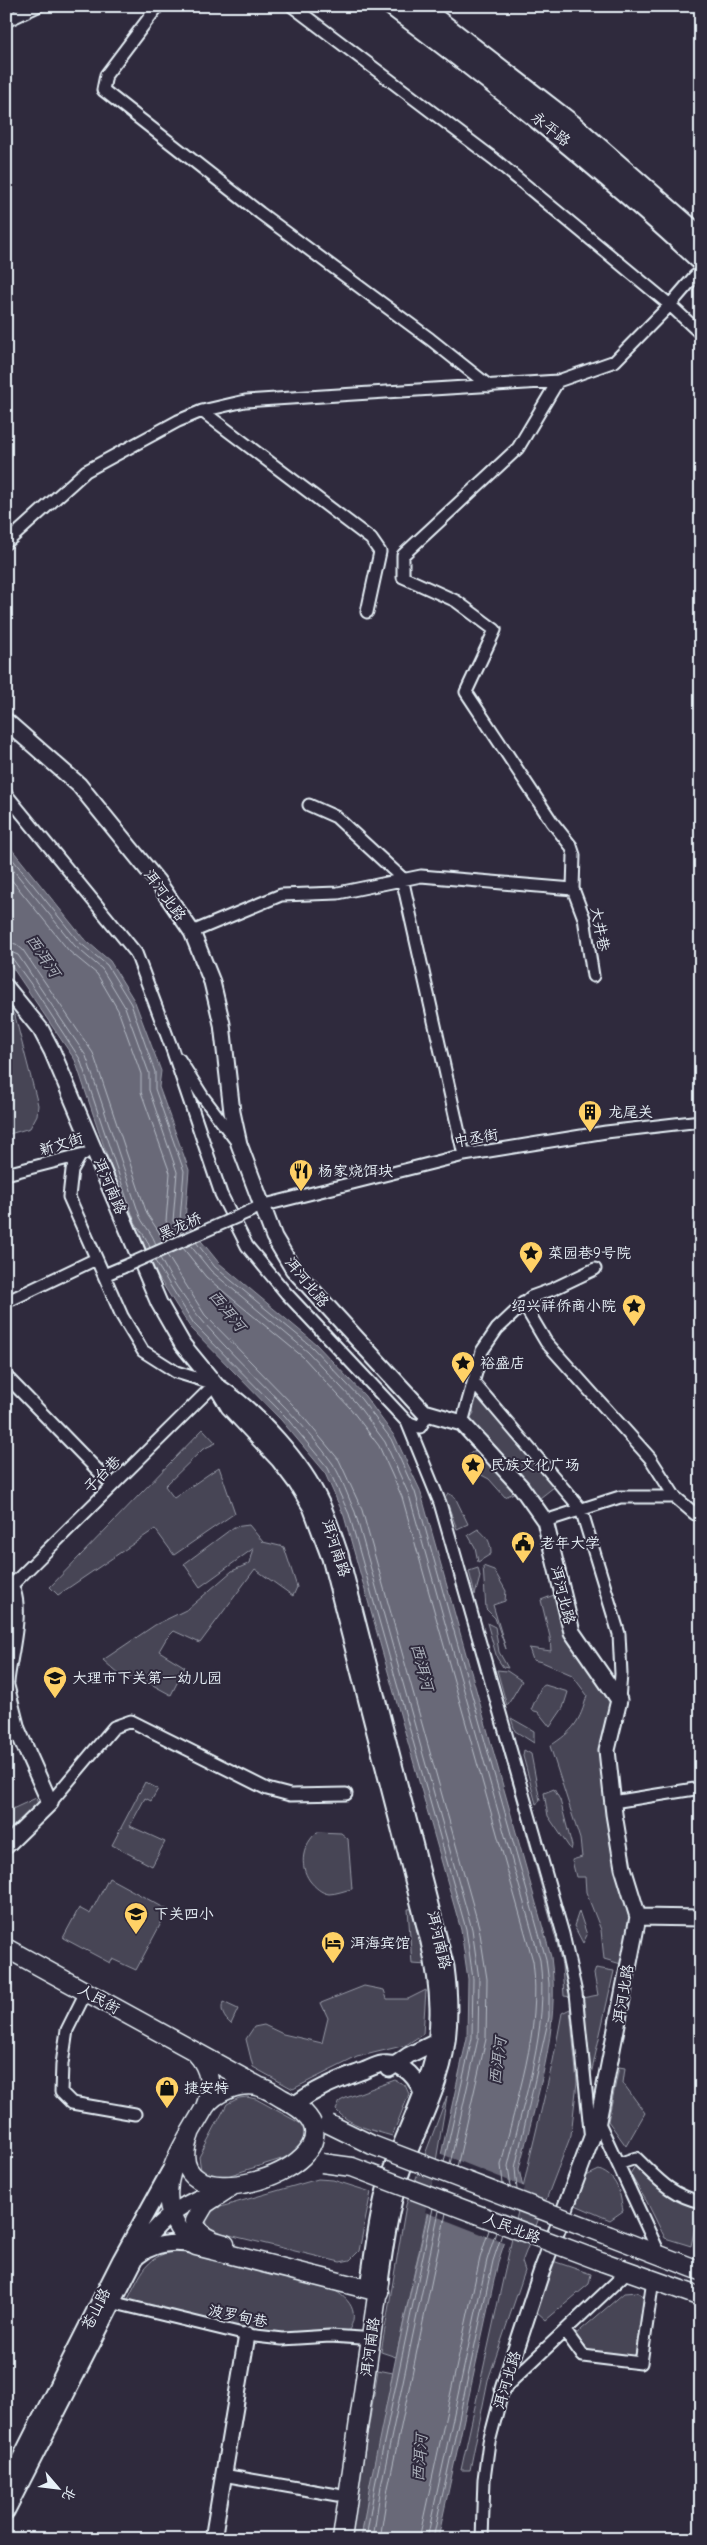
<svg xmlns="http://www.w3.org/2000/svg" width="707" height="2545" font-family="'Comic Neue','LXGW WenKai TC',sans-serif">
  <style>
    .green { fill: #464455; stroke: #979aa6 }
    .water { fill: #696978; stroke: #9c9fab }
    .pier { fill: #2f2a3d }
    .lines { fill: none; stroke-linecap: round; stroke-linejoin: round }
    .shore { stroke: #b5bbc5; stroke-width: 1 }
    .street-casing { stroke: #e8f1f8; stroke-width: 15 }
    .secondary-casing { stroke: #e8f1f8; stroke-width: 19 }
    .primary-casing { stroke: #e8f1f8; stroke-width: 21 }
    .highway-casing { stroke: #e8f1f8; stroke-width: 24 }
    .street { stroke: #2f2a3d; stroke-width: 11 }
    .secondary { stroke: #2f2a3d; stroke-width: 15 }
    .primary { stroke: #2f2a3d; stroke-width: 18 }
    .highway { stroke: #2f2a3d; stroke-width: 20 }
    .street-bridge-casing { stroke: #e8f1f8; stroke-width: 15; stroke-linecap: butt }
    .primary-bridge-casing { stroke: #e8f1f8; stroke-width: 21; stroke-linecap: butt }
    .street-bridge { stroke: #2f2a3d; stroke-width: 11 }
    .primary-bridge { stroke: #2f2a3d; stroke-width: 18 }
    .labels { text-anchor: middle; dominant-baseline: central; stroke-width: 4; stroke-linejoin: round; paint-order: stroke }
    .street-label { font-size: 15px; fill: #e8f1f8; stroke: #2f2a3d }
    .poi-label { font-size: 15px; fill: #e8f1f8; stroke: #2f2a3d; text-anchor: start }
    .water-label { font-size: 16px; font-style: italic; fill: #afb4be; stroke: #2f2a3d }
  </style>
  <rect width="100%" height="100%" fill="#2f2a3d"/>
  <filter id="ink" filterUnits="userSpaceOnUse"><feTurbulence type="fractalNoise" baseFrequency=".02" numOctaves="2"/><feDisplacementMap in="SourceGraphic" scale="10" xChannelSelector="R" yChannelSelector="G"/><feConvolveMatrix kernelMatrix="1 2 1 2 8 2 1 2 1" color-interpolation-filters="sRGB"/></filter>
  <g filter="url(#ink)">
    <!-- green -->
    <path class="green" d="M6,1003L15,1016L38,1105L37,1115L30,1128L6,1135Z
      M477,1394L537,1462L554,1487L540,1498L488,1437L480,1436L468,1421L474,1413L470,1403Z
      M203,1429L216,1443L203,1449L165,1486L174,1498L219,1467L235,1513L174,1555L155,1529L58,1595L50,1587Z
      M472,1452H480L514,1493L505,1497L489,1479L472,1470L469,1455Z
      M448,1493L455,1497L468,1524L457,1529L445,1497Z
      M249,1525L263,1542L284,1547L297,1587L293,1596L255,1569L200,1643L174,1631L166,1639L159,1651L185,1667L171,1695L138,1677H122L103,1660L155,1625L188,1609L232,1571L250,1563L254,1548L200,1587L184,1564L234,1527Z
      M478,1529C487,1537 491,1541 491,1554L478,1562L475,1547L468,1535Z
      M483,1566L494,1570L506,1591L505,1601L493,1605L506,1649L495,1618L486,1609Z
      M478,1568L480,1577L475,1595L469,1571Z
      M559,1593L615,1700L606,1733L632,1917L621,1964L604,1959L601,1930L586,1892L585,1877H576L572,1860L582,1857L580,1839L550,1746C573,1731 580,1722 587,1695L572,1675L542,1662L533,1660L529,1648L551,1651L550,1637L541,1600Z
      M463,1605L549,1900L572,1997L564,1996L562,1965L557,1943Z
      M487,1623L495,1627L499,1652L508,1668L503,1667L497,1658Z
      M497,1670L507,1671L522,1681L507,1706Z
      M545,1685L568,1692L563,1708L550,1727L538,1712L531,1710L541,1687Z
      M511,1718L534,1731V1743L515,1731Z
      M524,1750L531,1754L540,1801L536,1804L523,1756Z
      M145,1782L158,1789L151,1801L145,1798L130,1826L165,1842L152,1866L112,1845Z
      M554,1789L560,1800L572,1846L571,1850L548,1816L544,1793Z
      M36,1798L39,1807L6,1839V1812Z
      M317,1832L341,1833L348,1839L352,1889C346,1890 336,1894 329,1894C321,1893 315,1887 310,1881C298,1864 303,1845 317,1832Z
      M109,1878L168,1910L136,1970L112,1959L110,1963L63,1938L79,1908L90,1914Z
      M418,1908L428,1965L412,1964L408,1909Z
      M579,1911L587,1935L583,1943L574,1926Z
      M596,1968L614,1971L590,2079L582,1998L598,1995L594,1974Z
      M364,1986L384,1990L387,1999H408L426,1990L423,2034L406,2045L357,2057L293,2089L253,2067L246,2039L254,2027L264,2025L283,2034L322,2043L328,2018L321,2003Z
      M223,2002L238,2009L231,2024C224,2018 220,2011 223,2002Z
      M570,2009L577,2082L571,2135L522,2262L525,2271L488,2380L470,2470H461L529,2161L553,2061L562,2013Z
      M619,2067L625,2068L623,2083L645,2113L626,2146L608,2121Z
      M395,2080L405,2085L409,2094L392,2136C372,2130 350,2126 336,2110L340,2101L346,2098Z
      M447,2096L427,2214L396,2357L381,2352L406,2205Z
      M247,2097L256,2099L305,2126L307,2133L294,2155L224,2177H210L201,2170L199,2157L227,2104L239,2098Z
      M643,2163L666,2179L674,2196L699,2208L691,2246L665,2238L647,2202L630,2174L635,2166Z
      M599,2170C618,2177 620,2193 623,2211L610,2220L573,2204L586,2176Z
      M318,2179L333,2180L371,2192L359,2251L350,2260L340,2262L225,2234L211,2228L207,2224L206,2217L217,2208Z
      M181,2251L324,2285C344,2294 364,2309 347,2333L289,2335L252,2332L127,2301C141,2274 147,2252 181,2251Z
      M553,2261L591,2274L589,2284L546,2320L537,2312Z
      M637,2292L647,2298L639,2361L593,2355L575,2335L624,2293Z
      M378,2370L393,2373L361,2539H350Z"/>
    <!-- water -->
    <path class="water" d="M6,842L83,938L110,961L135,1002L161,1071L159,1087L189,1170L185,1221L219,1263L316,1344L365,1396L395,1437L420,1490L551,1957C561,2029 536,2099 519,2169L523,2188L498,2262L438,2539H361L370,2484L396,2357L467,2038L468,1979L461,1930L344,1516L324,1471L281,1420L190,1327L155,1272L143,1242L136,1236L129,1221L75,1060L6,958Z"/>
    <!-- pier -->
    <path class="pier" d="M439,2153L525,2187L507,2244L425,2212Z"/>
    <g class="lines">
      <!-- shore -->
      <path class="shore" d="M6,851L79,942L107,965L131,1004L155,1072V1089L184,1171L180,1220L187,1231
        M6,861L75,946L102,969L125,1007L149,1073V1090L177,1172L173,1221L181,1234
        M6,873L69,951L97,974L118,1010L141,1074V1092L170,1173L166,1221L174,1237
        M6,942L16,944L23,950L93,1053L147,1214L159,1232L163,1242
        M6,950L18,955L86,1056L140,1217C145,1227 153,1234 156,1245
        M6,956L12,958L33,987L80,1059L134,1220C139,1230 147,1237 150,1248
        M196,1242L215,1267L312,1347L361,1399L391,1439L415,1492L546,1959L549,1983V2017L515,2168L517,2190
        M190,1245L211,1271L308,1352L356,1403L385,1442L409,1495L540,1960C549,2030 524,2098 508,2166L511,2187
        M183,1248L206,1277L303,1357L350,1408L379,1446L402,1497L533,1961C542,2031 516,2098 501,2165L503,2184
        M167,1255L205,1315L295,1407L339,1460L362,1510L479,1927L487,1979L486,2039L457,2167
        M160,1258C201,1340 281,1390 333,1464C342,1478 348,1497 355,1512L472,1929L479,1979L478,2039L450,2164
        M155,1261L194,1324L285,1416L328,1468L349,1514L466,1929L473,1979L472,2038L444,2162
        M366,2539L375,2485L433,2208
        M373,2539L381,2486L439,2211
        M380,2539L388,2488L446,2213
        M419,2539L480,2258L489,2230
        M427,2539L487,2260L496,2232
        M433,2539L493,2261L502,2234"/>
      <!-- street casing -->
      <g class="street-casing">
        <path id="street" d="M158,6L106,75L103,90L260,213L430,339L489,386
          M292,6L494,159L670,305L695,276
          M6,21L38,6
          M558,381L518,448L403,555V577L456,601L495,630L466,692L552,822L571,846L574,855L573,889L584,918L593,976
          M202,411L371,539L380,552L367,612
          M6,543L86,471L178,421L202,411L245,401L558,381L615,361L670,305L701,334
          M6,794L136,953L172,1049L221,1194L247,1246L286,1293L407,1422L420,1427L425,1419L424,1412
          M309,805L336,817L402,878L464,1155
          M192,932L281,895L338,893L421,876L573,889
          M179,1059L203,1097L237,1142
          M6,1174L84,1154
          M248,1212L261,1206L464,1155L606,1132L701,1121
          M104,1275L123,1267
          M6,1302L96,1259
          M523,1303L546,1342L650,1458L675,1497
          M6,1376L112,1485
          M474,1383L581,1509L619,1634L621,1674L619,1700
          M407,1422L440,1503L563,1934L576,1993L591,2140
          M462,1423L482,1351L497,1329L531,1297L553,1289L595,1269
          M545,1521L620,1497H675L695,1514L701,1508
          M11,1586L215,1384L176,1372L143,1351L122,1316L69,1197L72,1170L80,1156
          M613,1802L701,1788
          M50,1803L114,1727L131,1721L267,1789L290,1795L346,1794
          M86,1992L67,2030L62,2064L61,2092L72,2103L135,2114
          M598,2121L660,2255
          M618,2164L636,2158C658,2179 670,2195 701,2202
          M111,2302L247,2335L282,2339L330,2336L361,2338
          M565,2331L583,2356L641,2363L653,2280
          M223,2475L337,2495
          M482,2539L484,2479L489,2442L503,2389L628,2271"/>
      </g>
      <!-- secondary casing -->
      <g class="secondary-casing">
        <path id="secondary" d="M6,721L79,785L157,881L192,932L212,982L222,1024L232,1112L239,1144L274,1237L293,1269L424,1412L462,1423L521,1487L545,1521L572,1632L619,1700L607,1750L614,1814L623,1868L638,1917L598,2121L542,2270L503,2389
          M6,987L41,1030L52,1051L159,1303L183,1345L215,1384L229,1407L279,1460L297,1484L311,1507L330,1558L429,1942C439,1986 443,2029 429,2073C418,2109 400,2143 388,2179C378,2212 374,2246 369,2280
          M220,1388C258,1413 302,1462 321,1503C329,1520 334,1537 340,1554L446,1967C451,2005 451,2041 439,2077C429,2110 412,2141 401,2174C390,2209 385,2246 380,2282
          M6,1581C26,1600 8,1656 6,1682
          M6,1686L17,1729L50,1803L6,1846
          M638,1917L701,1918
          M389,2069L409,2055L442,2039
          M294,2105C317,2088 334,2082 360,2072C367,2070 375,2065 382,2064C404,2061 419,2080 423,2098
          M138,2256C155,2242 175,2241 196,2246
          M6,2487L121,2259L169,2172
          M6,2512L143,2244C163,2216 187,2200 220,2190
          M213,2539L247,2335"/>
      </g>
      <!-- primary casing -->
      <g class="primary-casing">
        <path id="primary" d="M6,1948L258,2086
          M196,2053C210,2068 213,2088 205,2107
          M190,2134C152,2230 352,2172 308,2117C302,2109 292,2104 283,2099C276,2095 268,2089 260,2087C241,2081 215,2092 205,2107C186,2142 155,2179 174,2220C179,2231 186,2240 196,2246L379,2292
          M610,2236L701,2271
          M225,2244C212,2241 197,2236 195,2221L205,2204L231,2187
          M603,2262L701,2297
          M342,2539L379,2282"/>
      </g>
      <!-- highway casing -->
      <g class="highway-casing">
        <path id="highway" d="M393,6C500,86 604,169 701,260
          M418,6L573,126L701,238"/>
      </g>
      <!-- street -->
      <use href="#street" class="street"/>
      <!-- secondary -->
      <use href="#secondary" class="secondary"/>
      <!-- primary -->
      <use href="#primary" class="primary"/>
      <!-- highway -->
      <use href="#highway" class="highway"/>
      <!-- street-bridge casing -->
      <g class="street-bridge-casing">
        <path id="street-bridge" d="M123,1267L248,1212"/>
      </g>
      <!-- primary-bridge casing -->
      <g class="primary-bridge-casing">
        <path id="primary-bridge" d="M329,2124L372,2145L610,2236
          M322,2163L352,2167L603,2262"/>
      </g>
      <!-- street-bridge -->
      <use href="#street-bridge" class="street-bridge"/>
      <!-- primary-bridge -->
      <use href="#primary-bridge" class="primary-bridge"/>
    </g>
  </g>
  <!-- icons -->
  <defs>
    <g id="building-pin" transform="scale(1.25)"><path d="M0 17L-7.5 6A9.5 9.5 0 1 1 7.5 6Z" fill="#ffd166" stroke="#2f2a3d"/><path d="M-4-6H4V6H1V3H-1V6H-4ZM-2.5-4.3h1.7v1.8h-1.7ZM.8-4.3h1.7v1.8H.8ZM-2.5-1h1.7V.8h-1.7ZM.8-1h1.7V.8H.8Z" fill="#111"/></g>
    <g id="restaurant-pin" transform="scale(1.25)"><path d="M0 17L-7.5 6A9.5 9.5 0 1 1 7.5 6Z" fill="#ffd166" stroke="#2f2a3d"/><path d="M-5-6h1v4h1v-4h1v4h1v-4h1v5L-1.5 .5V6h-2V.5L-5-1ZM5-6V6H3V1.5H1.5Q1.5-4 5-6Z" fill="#111"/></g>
    <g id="sight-pin" transform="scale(1.25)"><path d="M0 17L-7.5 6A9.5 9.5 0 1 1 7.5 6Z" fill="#ffd166" stroke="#2f2a3d"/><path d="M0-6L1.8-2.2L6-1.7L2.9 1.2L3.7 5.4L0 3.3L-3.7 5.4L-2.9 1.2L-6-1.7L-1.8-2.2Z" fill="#111"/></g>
    <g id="civic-pin" transform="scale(1.25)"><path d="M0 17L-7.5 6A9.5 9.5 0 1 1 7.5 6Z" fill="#ffd166" stroke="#2f2a3d"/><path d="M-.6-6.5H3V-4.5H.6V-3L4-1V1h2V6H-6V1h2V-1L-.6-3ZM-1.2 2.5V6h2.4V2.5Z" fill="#111"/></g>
    <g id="school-pin" transform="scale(1.25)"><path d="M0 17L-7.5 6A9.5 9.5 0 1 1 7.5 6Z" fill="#ffd166" stroke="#2f2a3d"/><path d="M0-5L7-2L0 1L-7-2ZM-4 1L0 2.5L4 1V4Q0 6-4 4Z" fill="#111"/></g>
    <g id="hotel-pin" transform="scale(1.25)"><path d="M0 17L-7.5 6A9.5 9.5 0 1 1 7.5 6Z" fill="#ffd166" stroke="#2f2a3d"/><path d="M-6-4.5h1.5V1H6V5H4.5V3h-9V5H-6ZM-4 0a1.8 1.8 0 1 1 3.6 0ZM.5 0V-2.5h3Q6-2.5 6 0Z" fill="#111"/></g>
    <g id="shop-pin" transform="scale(1.25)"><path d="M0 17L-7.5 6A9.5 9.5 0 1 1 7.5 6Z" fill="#ffd166" stroke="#2f2a3d"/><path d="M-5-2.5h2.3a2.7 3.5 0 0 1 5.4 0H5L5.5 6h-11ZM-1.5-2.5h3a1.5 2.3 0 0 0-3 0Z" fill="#111"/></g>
  </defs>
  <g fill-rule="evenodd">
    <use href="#building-pin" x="590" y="1112"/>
    <use href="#restaurant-pin" x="301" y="1171"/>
    <use href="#sight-pin" x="531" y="1253"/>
    <use href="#sight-pin" x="634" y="1306"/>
    <use href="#sight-pin" x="463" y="1363"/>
    <use href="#sight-pin" x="473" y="1465"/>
    <use href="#civic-pin" x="523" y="1543"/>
    <use href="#school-pin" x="55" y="1678"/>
    <use href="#school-pin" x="136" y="1914"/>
    <use href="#hotel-pin" x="333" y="1943"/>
    <use href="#shop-pin" x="167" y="2088"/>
  </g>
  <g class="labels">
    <!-- street labels -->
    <g class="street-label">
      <text transform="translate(551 129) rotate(39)">永平路</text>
      <text transform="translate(165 895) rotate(54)">洱河北路</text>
      <text transform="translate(600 929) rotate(79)">大井巷</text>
      <text transform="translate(476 1138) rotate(-10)">中丞街</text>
      <text transform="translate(61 1144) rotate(-17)">新文街</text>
      <text transform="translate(110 1186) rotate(67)">洱河南路</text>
      <text transform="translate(180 1226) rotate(-24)">黑龙桥</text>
      <text transform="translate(307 1282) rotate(51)">洱河北路</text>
      <text transform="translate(102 1474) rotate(-45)">子台巷</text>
      <text transform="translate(336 1548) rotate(72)">洱河南路</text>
      <text transform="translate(563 1595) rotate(76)">洱河北路</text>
      <text transform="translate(439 1940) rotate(77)">洱河南路</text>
      <text transform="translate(623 1994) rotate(-80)">洱河北路</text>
      <text transform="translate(99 1999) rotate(29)">人民街</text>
      <text transform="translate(512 2228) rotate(21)">人民北路</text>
      <text transform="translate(96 2309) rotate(-63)">苍山路</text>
      <text transform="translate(238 2316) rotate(12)">波罗甸巷</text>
      <text transform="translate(370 2347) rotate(-82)">洱河南路</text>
      <text transform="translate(507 2380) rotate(-73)">洱河北路</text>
    </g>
    <!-- poi labels -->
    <g class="poi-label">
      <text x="608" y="1112">龙尾关</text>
      <text x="318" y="1171">杨家烧饵块</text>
      <text x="548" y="1253">菜园巷9号院</text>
      <text x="616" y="1306" text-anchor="end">绍兴祥侨商小院</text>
      <text x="480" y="1363">裕盛店</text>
      <text x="490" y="1465">民族文化广场</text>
      <text x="540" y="1543">老年大学</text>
      <text x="72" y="1678">大理市下关第一幼儿园</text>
      <text x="154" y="1914">下关四小</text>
      <text x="350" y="1943">洱海宾馆</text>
      <text x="184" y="2088">捷安特</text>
    </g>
    <!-- water labels -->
    <g class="water-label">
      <text transform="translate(43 956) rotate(56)">西洱河</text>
      <text transform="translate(227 1311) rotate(51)">西洱河</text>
      <text transform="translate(422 1667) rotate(75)">西洱河</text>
      <text transform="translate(498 2061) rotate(-83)">西洱河</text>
      <text transform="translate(420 2458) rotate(-86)">西洱河</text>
    </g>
  </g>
  <!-- margin -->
  <rect width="707" height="2545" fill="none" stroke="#2f2a3d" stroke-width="25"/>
  <rect x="12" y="12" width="682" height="2520" fill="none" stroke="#e8f1f8" stroke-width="2" filter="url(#ink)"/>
  <!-- north arrow -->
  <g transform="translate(58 2488) rotate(118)" stroke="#2f2a3d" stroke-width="4" paint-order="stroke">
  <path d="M0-4L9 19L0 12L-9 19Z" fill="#e8f1f8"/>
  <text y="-8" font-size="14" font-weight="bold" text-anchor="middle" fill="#e8f1f8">北</text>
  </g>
</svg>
